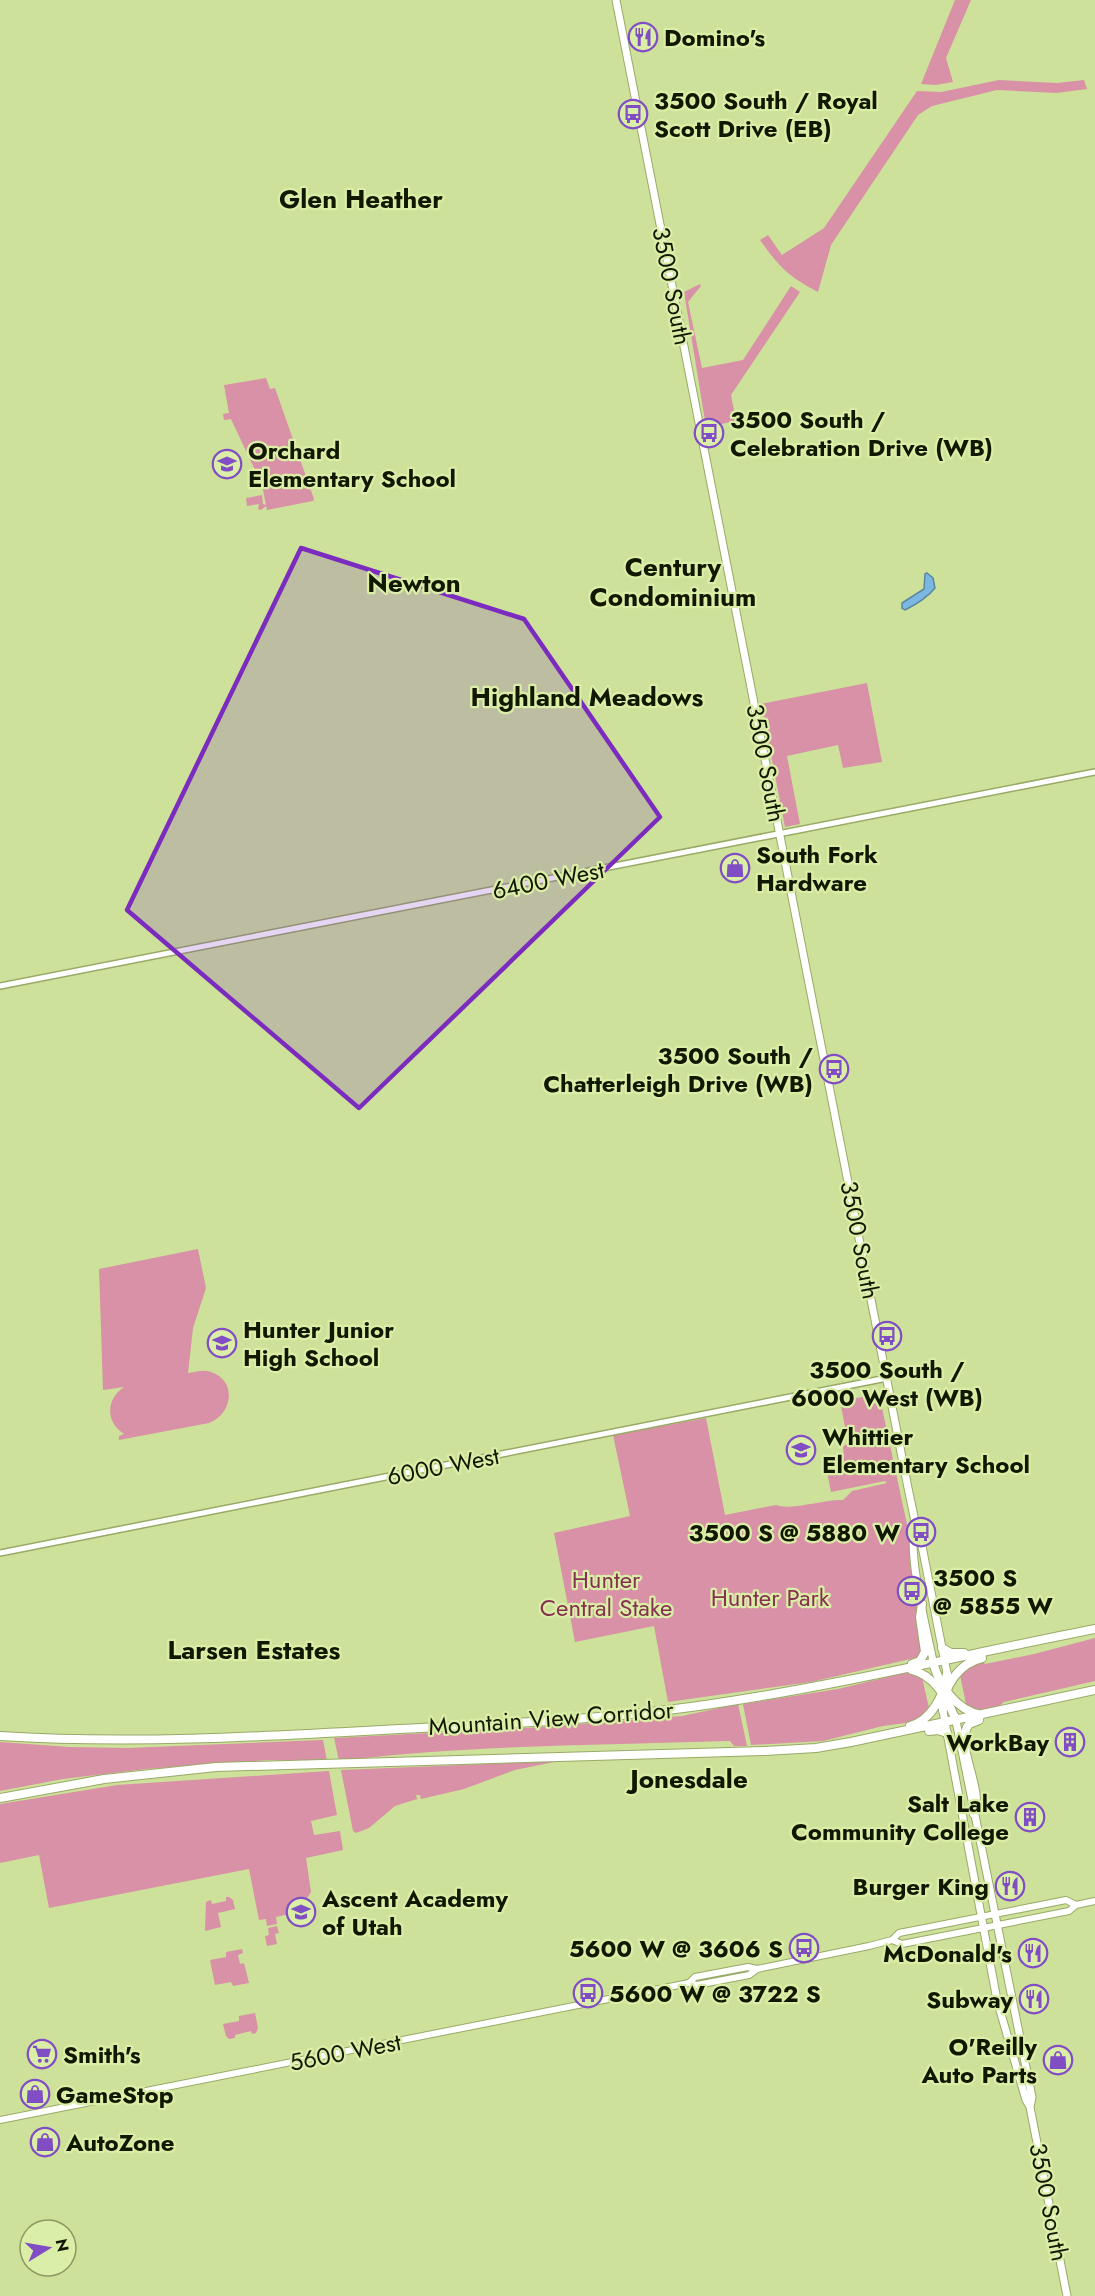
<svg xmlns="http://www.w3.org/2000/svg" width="1095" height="2296" font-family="Jost,sans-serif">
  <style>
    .green { fill: #d891a6 }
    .water { fill: #7ab7e3; stroke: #5b879f; stroke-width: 1.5 }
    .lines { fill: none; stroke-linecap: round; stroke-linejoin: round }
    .tertiary-casing { stroke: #98aa66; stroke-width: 8 }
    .secondary-casing { stroke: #98aa66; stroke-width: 8 }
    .primary-casing { stroke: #98aa66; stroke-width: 9 }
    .trunk-casing { stroke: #98aa66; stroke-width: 10 }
    .tertiary { stroke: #fff; stroke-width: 5 }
    .secondary { stroke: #fff; stroke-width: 6 }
    .primary { stroke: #fff; stroke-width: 7 }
    .trunk { stroke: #fff; stroke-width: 8 }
    .marked { fill: #7b2cbf; fill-opacity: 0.2; stroke: #7b2cbf; stroke-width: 4.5; stroke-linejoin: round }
    .labels { text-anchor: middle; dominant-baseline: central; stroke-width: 4.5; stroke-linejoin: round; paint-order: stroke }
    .poi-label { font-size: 24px; font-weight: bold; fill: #121700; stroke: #dbeea7; text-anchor: start }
    .street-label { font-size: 24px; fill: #121700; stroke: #dbeea7 }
    .park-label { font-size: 24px; fill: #85304f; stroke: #dbeea7 }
    .neighbourhood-label { font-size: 26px; font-weight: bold; fill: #121700; stroke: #dbeea7 }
  </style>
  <rect width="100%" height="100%" fill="#cee19a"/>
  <!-- green -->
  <path class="green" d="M955,0H971L946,58L953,82L936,85L921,84Z
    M999,80L1057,83L1084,80L1087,89L1056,93L997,90L932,106L918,115L831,245L818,292C789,277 779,267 760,240L768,235L782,255L824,228L917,91L941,92Z
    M700,284L701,286L688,302L702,368L743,360L791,286L800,292L731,395L736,421L706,427L684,292Z
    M266,378L270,389L275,388L314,499L313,501L267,510L266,506L261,510L258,509L259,504L247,506L246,498L262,495L263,504L266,505L262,485L231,419L224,420L223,414L229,413L224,385Z
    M867,683L882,762L843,768L838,745L787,756L800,824L785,827L761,704Z
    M198,1249L206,1288L193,1328L188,1373C195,1372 203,1369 211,1372C238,1381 232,1415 209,1423L119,1440V1436L124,1434C105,1422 106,1399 124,1387L103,1390L99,1269Z
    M879,1394L908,1529L917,1609L924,1645L919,1657L811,1682L668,1702L654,1626L575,1642L554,1533L630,1516L613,1435L706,1418L725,1515L776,1505C791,1511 824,1499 843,1500L852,1491L887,1483L885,1481L831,1492L824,1457L829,1456L834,1460L844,1458L843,1447L845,1445L854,1442V1439L847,1438L840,1401Z
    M1095,1638V1681L1004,1702C994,1712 977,1712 966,1704L960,1675L970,1666L982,1661L985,1664L1034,1654Z
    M908,1672L922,1677L929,1708L923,1716L913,1722L883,1726L823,1741L751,1745L743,1704L838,1689Z
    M738,1704L747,1746H734L730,1741C600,1745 468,1745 339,1761L334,1738L543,1727L682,1716Z
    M321,1740H323L327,1761L269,1760L146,1769L63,1779L0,1791V1742L70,1747L127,1748Z
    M559,1761L515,1770L464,1789L421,1799L420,1795H416L417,1799L395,1806L369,1828L356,1833L353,1831L341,1770Z
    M329,1771L337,1815L311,1821L314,1835L340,1831L343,1850L306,1858L311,1892L298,1912L276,1917L277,1924L267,1926L266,1919L259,1920L249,1869L49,1908L39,1855L0,1863V1804L117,1785Z
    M229,1897L233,1900L235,1909L218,1913L221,1927L205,1931L206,1902L211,1900L212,1904L226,1901V1897Z
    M277,1926L279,1933L275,1934L277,1944L267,1946L265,1936L269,1935L268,1928Z
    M242,1949L243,1953L238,1955L240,1964L244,1963L249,1983L233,1986L231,1982L215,1985L210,1960L226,1957V1952Z
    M255,2013L258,2028L256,2033L252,2034L251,2031L235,2035V2038L229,2039L226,2036L223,2024L239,2021V2016Z"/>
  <!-- water -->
  <path class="water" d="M927,573L933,578L935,588C927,598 917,604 905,610L902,608V603L924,589L925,574Z"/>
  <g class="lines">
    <!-- tertiary casing -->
    <g class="tertiary-casing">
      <path id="tertiary" d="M0,986L1095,772
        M0,1553L887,1378"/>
    </g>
    <!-- secondary casing -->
    <g class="secondary-casing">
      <path id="secondary" d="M892,1940L902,1944L1069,1911L1076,1905L1095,1901
        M689,1983L695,1977L748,1967L757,1969
        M0,2120L689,1983L697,1985L749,1975L757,1969L869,1946L892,1940L899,1933L1066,1900L1076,1905"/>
    </g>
    <!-- primary casing -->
    <g class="primary-casing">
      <path id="primary" d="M616,0L908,1488L916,1526L919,1531L948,1678
        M916,1526C905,1547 929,1639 934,1666
        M942,1706L997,2000L1026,2100L1030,2107
        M955,1716L1032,2097L1030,2107L1067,2296"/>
    </g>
    <!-- trunk casing -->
    <g class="trunk-casing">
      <path id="trunk" d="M942,1648L951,1653H964
        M933,1663C940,1686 956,1710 981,1715
        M912,1664L920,1661L925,1652L920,1617L922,1604
        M912,1670C935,1676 948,1699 956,1721
        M943,1710C943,1687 959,1663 982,1658
        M910,1726C932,1720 944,1695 947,1674
        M929,1731L938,1730L947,1733
        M0,1736C127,1744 255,1737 382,1730C497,1724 612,1720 725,1702C849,1683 972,1653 1095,1629
        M0,1798L104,1779L216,1767L765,1751L816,1748L851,1742L1095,1690
        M974,1814C984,1788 953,1744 969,1724L979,1720"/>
    </g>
    <!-- tertiary -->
    <use href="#tertiary" class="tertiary"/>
    <!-- secondary -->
    <use href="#secondary" class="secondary"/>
    <!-- primary -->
    <use href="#primary" class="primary"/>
    <!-- trunk -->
    <use href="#trunk" class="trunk"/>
  </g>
  <!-- marked area -->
  <path class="marked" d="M301,548L524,619L660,817L359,1108L127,910Z"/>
  <!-- icons -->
  <defs>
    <g id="restaurant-ring" transform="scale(1.5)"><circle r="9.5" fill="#dbeea7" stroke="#814dc4" stroke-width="1.5"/><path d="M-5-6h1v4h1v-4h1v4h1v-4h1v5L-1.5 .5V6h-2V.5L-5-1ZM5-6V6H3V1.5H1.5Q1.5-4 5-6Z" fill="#814dc4"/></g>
    <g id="bus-ring" transform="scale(1.5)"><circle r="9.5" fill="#dbeea7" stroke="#814dc4" stroke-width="1.5"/><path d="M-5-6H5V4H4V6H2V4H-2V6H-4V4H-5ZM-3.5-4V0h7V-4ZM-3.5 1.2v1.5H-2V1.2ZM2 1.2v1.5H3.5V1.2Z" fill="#814dc4"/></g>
    <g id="school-ring" transform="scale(1.5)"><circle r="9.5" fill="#dbeea7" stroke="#814dc4" stroke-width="1.5"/><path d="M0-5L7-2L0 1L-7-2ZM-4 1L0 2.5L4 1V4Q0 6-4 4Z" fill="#814dc4"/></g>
    <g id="shop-ring" transform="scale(1.5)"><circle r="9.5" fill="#dbeea7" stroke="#814dc4" stroke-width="1.5"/><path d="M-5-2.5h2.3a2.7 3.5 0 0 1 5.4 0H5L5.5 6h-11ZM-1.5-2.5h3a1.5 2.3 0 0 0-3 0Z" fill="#814dc4"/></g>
    <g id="building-ring" transform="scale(1.5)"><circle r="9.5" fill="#dbeea7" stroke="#814dc4" stroke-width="1.5"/><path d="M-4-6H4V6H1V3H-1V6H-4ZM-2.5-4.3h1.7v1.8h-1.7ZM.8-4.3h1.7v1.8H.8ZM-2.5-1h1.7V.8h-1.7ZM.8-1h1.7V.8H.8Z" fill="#814dc4"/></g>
    <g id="supermarket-ring" transform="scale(1.5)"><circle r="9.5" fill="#dbeea7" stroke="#814dc4" stroke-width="1.5"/><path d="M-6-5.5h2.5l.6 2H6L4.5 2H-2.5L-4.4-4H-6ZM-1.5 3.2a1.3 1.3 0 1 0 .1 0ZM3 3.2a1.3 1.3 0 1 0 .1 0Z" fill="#814dc4"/></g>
  </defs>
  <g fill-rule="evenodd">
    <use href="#restaurant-ring" x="643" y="37"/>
    <use href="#bus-ring" x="633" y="114"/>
    <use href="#bus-ring" x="709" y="433"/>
    <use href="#school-ring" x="227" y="464"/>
    <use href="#shop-ring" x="735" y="868"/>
    <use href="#bus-ring" x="834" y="1069"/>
    <use href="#bus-ring" x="887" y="1336"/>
    <use href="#school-ring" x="222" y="1343"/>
    <use href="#school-ring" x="801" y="1450"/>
    <use href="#bus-ring" x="921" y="1532"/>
    <use href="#bus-ring" x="912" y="1591"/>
    <use href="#building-ring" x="1070" y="1742"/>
    <use href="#building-ring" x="1030" y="1817"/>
    <use href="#restaurant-ring" x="1010" y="1886"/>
    <use href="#school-ring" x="301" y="1912"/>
    <use href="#bus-ring" x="804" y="1948"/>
    <use href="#restaurant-ring" x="1033" y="1953"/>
    <use href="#bus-ring" x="588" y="1993"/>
    <use href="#restaurant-ring" x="1034" y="1999"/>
    <use href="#supermarket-ring" x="42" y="2054"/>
    <use href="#shop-ring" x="1058" y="2060"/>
    <use href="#shop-ring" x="35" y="2094"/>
    <use href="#shop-ring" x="45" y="2142"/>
  </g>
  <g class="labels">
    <!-- poi labels -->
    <g class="poi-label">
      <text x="664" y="37">Domino's</text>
      <text x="654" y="100">3500 South / Royal<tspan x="654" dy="28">Scott Drive (EB)</tspan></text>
      <text x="730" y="419">3500 South /<tspan x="730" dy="28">Celebration Drive (WB)</tspan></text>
      <text x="248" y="450">Orchard<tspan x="248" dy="28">Elementary School</tspan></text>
      <text x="756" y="854">South Fork<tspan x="756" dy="28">Hardware</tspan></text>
      <text x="813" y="1055" text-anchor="end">3500 South /<tspan x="813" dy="28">Chatterleigh Drive (WB)</tspan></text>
      <text x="243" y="1329">Hunter Junior<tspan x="243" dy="28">High School</tspan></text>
      <text x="887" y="1369" text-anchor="middle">3500 South /<tspan x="887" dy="28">6000 West (WB)</tspan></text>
      <text x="822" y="1436">Whittier<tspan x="822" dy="28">Elementary School</tspan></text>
      <text x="900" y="1532" text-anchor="end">3500 S @ 5880 W</text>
      <text x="933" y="1577">3500 S<tspan x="933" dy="28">@ 5855 W</tspan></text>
      <text x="1049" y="1742" text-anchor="end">WorkBay</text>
      <text x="1009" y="1803" text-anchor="end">Salt Lake<tspan x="1009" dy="28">Community College</tspan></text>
      <text x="989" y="1886" text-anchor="end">Burger King</text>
      <text x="322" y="1898">Ascent Academy<tspan x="322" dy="28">of Utah</tspan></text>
      <text x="783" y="1948" text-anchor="end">5600 W @ 3606 S</text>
      <text x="1012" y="1953" text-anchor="end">McDonald's</text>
      <text x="609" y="1993">5600 W @ 3722 S</text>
      <text x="1013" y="1999" text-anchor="end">Subway</text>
      <text x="1037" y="2046" text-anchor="end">O'Reilly<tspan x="1037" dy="28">Auto Parts</tspan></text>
      <text x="63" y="2054">Smith's</text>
      <text x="56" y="2094">GameStop</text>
      <text x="66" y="2142">AutoZone</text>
    </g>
    <!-- street labels -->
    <g class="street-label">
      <text transform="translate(672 286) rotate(79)">3500 South</text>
      <text transform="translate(766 763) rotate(79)">3500 South</text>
      <text transform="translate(548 880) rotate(-11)">6400 West</text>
      <text transform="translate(860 1240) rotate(79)">3500 South</text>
      <text transform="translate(443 1466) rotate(-11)">6000 West</text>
      <text transform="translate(551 1718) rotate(-4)">Mountain View Corridor</text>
      <text transform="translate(345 2052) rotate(-11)">5600 West</text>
      <text transform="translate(1049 2202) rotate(79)">3500 South</text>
    </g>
    <!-- park labels -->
    <g class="park-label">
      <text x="606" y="1579">Hunter<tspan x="606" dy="28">Central Stake</tspan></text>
      <text x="770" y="1597">Hunter Park</text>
    </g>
    <!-- neighbourhood labels -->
    <g class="neighbourhood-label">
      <text x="361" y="199">Glen Heather</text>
      <text x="673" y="567">Century<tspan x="673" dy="30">Condominium</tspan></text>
      <text x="414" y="583">Newton</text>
      <text x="587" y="697">Highland Meadows</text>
      <text x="254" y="1650">Larsen Estates</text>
      <text x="689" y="1779">Jonesdale</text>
    </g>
  </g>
  <!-- north arrow -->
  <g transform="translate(48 2248) rotate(79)"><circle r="28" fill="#dbeea7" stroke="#8b9864" stroke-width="1.5"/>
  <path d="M0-4.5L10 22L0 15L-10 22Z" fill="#814dc4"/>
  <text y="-9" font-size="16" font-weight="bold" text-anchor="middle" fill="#121700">N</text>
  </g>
</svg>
